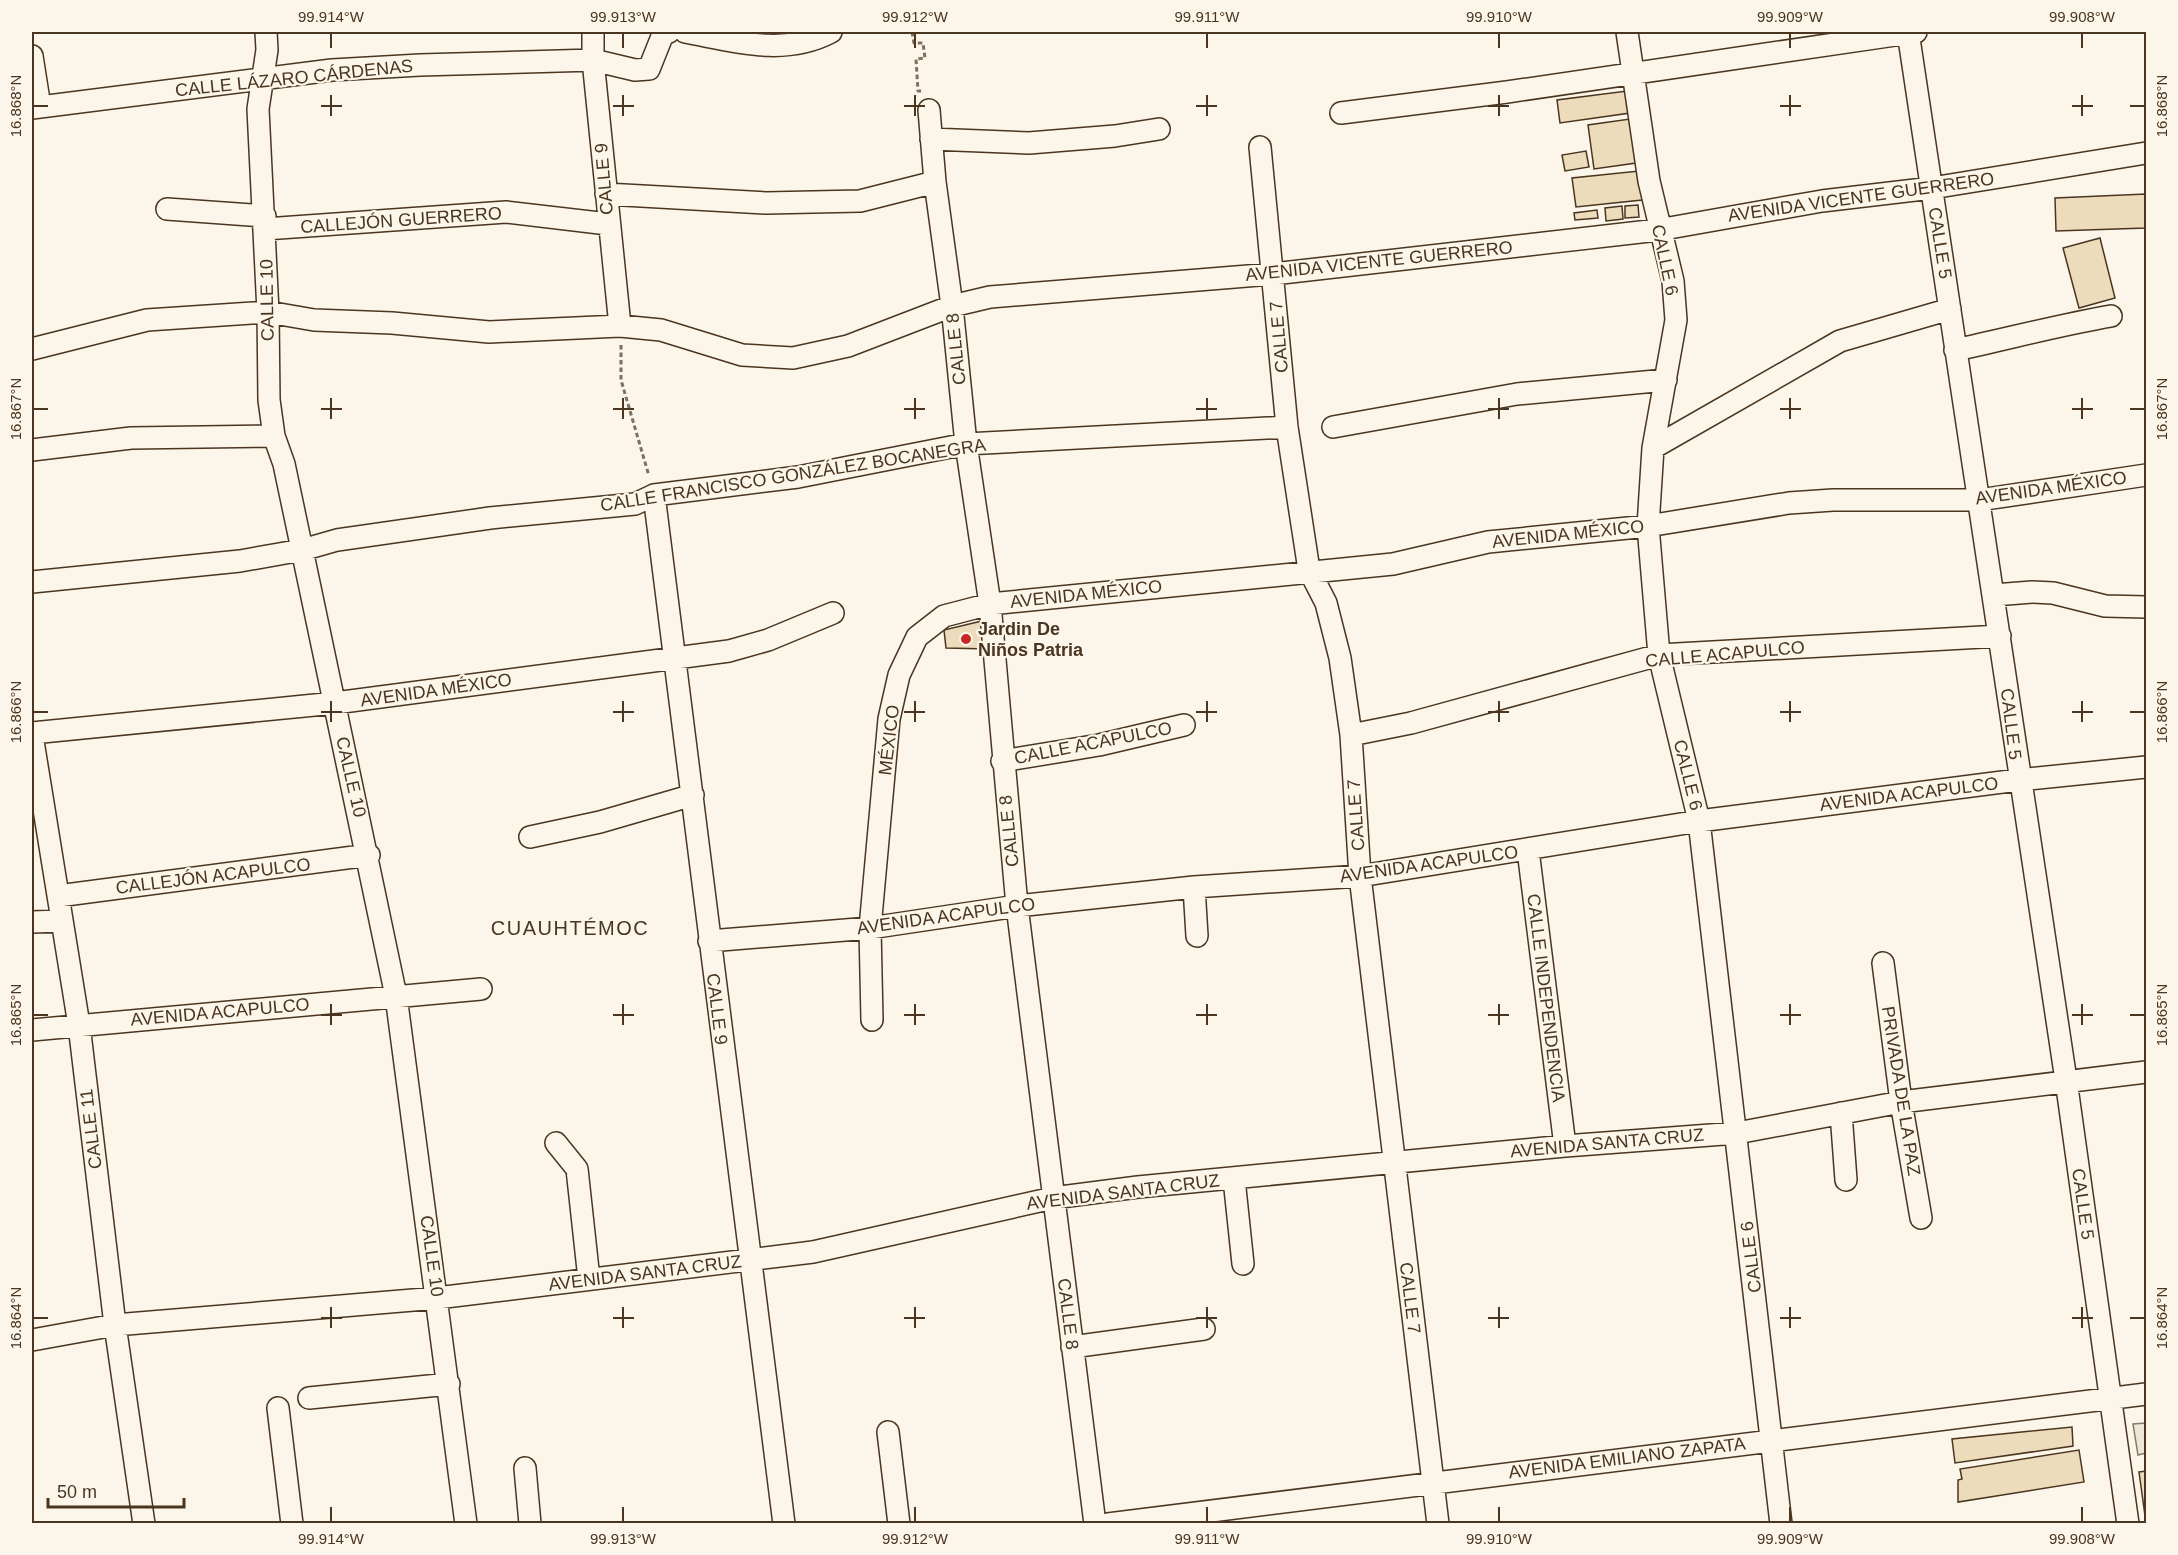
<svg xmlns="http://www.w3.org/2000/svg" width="2178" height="1555" font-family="Arial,sans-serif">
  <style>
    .parking { fill: #ede7d9; stroke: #887966; stroke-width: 1.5 }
    .building { fill: #ecdcbc; stroke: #4a3520; stroke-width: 1.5 }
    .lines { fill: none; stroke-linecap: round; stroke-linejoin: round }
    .minor-casing { stroke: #4a3520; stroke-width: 24 }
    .path { stroke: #7f6f5c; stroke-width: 3; stroke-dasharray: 4.5 3; stroke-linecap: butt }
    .minor { stroke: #fbf6e9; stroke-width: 21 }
    .ticks { fill: none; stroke: #4a3520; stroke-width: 2 }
    .poi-dot { fill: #c62828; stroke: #fbf6e9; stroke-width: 2 }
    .labels { text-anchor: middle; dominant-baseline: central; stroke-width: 4.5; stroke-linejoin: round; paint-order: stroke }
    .street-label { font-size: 18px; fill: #4a3520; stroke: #fbf6e9 }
    .poi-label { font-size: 18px; font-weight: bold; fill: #4a3520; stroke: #fbf6e9; text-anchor: start }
    .neighbourhood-label { font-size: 20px; letter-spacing: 1.5px; fill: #4a3520; stroke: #fbf6e9 }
    .neatline { fill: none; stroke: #4a3520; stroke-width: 2 }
    .ticks-label { font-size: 15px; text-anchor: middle; fill: #4a3520 }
  </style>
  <rect width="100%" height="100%" fill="#fbf6e9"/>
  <!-- parking -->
  <path class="parking" d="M2146,1423V1453L2138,1455L2133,1424Z"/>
  <!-- building -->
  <path class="building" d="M1627,91L1630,113L1560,123L1557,100Z
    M1630,119L1636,163L1594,169L1588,125Z
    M1586,151L1589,167L1565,171L1562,155Z
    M1639,171L1642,200L1576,207L1572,178Z
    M2146,194V228L2056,231L2055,198Z
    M1638,205L1639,217L1625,218V206Z
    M1622,206L1623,219L1606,221L1605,208Z
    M1597,210L1598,218L1575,220L1574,213Z
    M2100,238L2115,298L2079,308L2063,248Z
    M986,620L989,649L946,648L944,630Z
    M2072,1427L2073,1446L1955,1463L1952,1439Z
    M2079,1450L2084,1482L1958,1502V1480L1962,1479L1960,1469Z
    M2146,1471V1523L2139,1472Z"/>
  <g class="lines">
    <!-- minor casing -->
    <g class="minor-casing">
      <path id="minor" d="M266,32L267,50L258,109L268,312L269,400L274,436L284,464L396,996L466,1524
        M593,32V60L620,326
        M685,32C734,41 784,57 831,32
        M1627,32L1649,181L1673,281L1676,320L1653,448L1648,526L1659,655L1699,821L1781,1524
        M1908,32L2066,1080L2128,1524
        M32,56L40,107
        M32,108L332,70L420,65L593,60L635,70L649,69L663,34L669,32
        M929,110L935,182L952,306L966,444L990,604L1017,906L1095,1524
        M1341,113L1507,92L1916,32
        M931,139L1029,143L1115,136L1159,129
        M1260,147L1287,427L1309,570L1326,603L1340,658L1351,735L1360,876L1438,1524
        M606,194L766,203L860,201L935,182
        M167,209L265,216
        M265,229L506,212L608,224
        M32,349L147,320L268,312L314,320L392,323L489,332L620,326L661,330L742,355L793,358L848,346L952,306L990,297L1273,274L1658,230L1822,201L1932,188L2146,153
        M1955,350C2007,339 2059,325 2111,316
        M1333,427L1517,394L1666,380
        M1653,448L1840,341L1950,309
        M32,450L131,438L274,436
        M654,495L784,1524
        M32,582L240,561L302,550L337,540L490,518L635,504L654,495L798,477L966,444L1287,427
        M1994,595L2032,592L2053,593L2105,606L2146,607
        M32,733L335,703L729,651L768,640L833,613
        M32,735L79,1025L115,1325L144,1524
        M1351,735L1411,723L1659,655L2000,636
        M1002,761L1099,745L1184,725
        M530,837L600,822L693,795
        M1528,850L1565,1146
        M1194,887L1197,936
        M58,896L369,855
        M32,922L60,921
        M709,941L870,928L1017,906L1194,887L1360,876L1699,821L2018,780L2146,767
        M1883,963L1901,1102L1921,1218
        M872,1020L870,928L889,719L899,675L917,637L944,616L990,604L1393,564L1488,542L1648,526L1789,503L1833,500H1979L2146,475
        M32,1030L481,989
        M1841,1113L1846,1180
        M556,1143L577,1169L589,1279
        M1234,1179L1243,1264
        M32,1340L115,1325L437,1298L813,1252L1053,1198L1138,1187L1565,1146L1737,1133L1901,1102L2146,1072
        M1072,1347L1204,1329
        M309,1398L449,1384
        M278,1408L292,1524
        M888,1432L899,1524
        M525,1468L530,1524
        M1108,1524L2146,1394"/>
    </g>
    <!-- path -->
    <path class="path" d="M912,32L914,43H923L925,58L916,59L918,91H923
      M621,345V380L649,476"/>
    <!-- minor -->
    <use href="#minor" class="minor"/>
  </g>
  <!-- ticks -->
  <path class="ticks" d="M331,33V48M623,33V48M915,33V48M1207,33V48M1499,33V48M1790,33V48M2082,33V48M331,95V116M623,95V116M915,95V116M1207,95V116M1499,95V116M1790,95V116M2082,95V116M33,106H48M321,106H342M613,106H634M904,106H925M1196,106H1217M1488,106H1509M1780,106H1801M2072,106H2093M2130,106H2145M331,398V419M623,398V419M915,398V419M1207,398V419M1499,398V419M1790,398V419M2082,398V419M33,409H48M321,409H342M613,409H634M904,409H925M1196,409H1217M1488,409H1509M1780,409H1801M2072,409H2093M2130,409H2145M331,701V722M623,701V722M915,701V722M1207,701V722M1499,701V722M1790,701V722M2082,701V722M33,712H48M321,712H342M613,712H634M904,712H925M1196,712H1217M1488,712H1509M1780,712H1801M2072,712H2093M2130,712H2145M331,1004V1025M623,1004V1025M915,1004V1025M1207,1004V1025M1499,1004V1025M1790,1004V1025M2082,1004V1025M33,1015H48M321,1015H342M613,1015H634M904,1015H925M1196,1015H1217M1488,1015H1509M1780,1015H1801M2072,1015H2093M2130,1015H2145M331,1307V1328M623,1307V1328M915,1307V1328M1207,1307V1328M1499,1307V1328M1790,1307V1328M2082,1307V1328M33,1318H48M321,1318H342M613,1318H634M904,1318H925M1196,1318H1217M1488,1318H1509M1780,1318H1801M2072,1318H2093M2130,1318H2145M331,1507V1522M623,1507V1522M915,1507V1522M1207,1507V1522M1499,1507V1522M1790,1507V1522M2082,1507V1522"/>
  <!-- markers -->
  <circle class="poi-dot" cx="966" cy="639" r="6"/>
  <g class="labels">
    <!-- street labels -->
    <g class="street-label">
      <text transform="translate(294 78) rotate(-6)">CALLE LÁZARO CÁRDENAS</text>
      <text transform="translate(604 179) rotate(-95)">CALLE 9</text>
      <text transform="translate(1861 197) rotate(-8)">AVENIDA VICENTE GUERRERO</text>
      <text transform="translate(401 220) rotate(-4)">CALLEJÓN GUERRERO</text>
      <text transform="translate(1940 243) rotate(81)">CALLE 5</text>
      <text transform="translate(1665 260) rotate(78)">CALLE 6</text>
      <text transform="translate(1379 261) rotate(-6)">AVENIDA VICENTE GUERRERO</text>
      <text transform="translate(267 300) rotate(-91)">CALLE 10</text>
      <text transform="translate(1279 337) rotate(-95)">CALLE 7</text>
      <text transform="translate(956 349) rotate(-96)">CALLE 8</text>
      <text transform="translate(793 475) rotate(-9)">CALLE FRANCISCO GONZÁLEZ BOCANEGRA</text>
      <text transform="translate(2051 488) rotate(-8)">AVENIDA MÉXICO</text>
      <text transform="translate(1568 534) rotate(-6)">AVENIDA MÉXICO</text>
      <text transform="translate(1086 594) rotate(-6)">AVENIDA MÉXICO</text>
      <text transform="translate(1725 654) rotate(-5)">CALLE ACAPULCO</text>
      <text transform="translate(436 690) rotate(-8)">AVENIDA MÉXICO</text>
      <text transform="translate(2011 724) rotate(83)">CALLE 5</text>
      <text transform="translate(889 740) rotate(-83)">MÉXICO</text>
      <text transform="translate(1093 743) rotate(-11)">CALLE ACAPULCO</text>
      <text transform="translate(1688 775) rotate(76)">CALLE 6</text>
      <text transform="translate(351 777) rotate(77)">CALLE 10</text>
      <text transform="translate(1909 794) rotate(-7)">AVENIDA ACAPULCO</text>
      <text transform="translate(1356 815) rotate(-94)">CALLE 7</text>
      <text transform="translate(1009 831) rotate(-96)">CALLE 8</text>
      <text transform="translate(1429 864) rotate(-8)">AVENIDA ACAPULCO</text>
      <text transform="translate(213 876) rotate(-7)">CALLEJÓN ACAPULCO</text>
      <text transform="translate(946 916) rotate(-8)">AVENIDA ACAPULCO</text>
      <text transform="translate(1546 998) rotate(83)">CALLE INDEPENDENCIA</text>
      <text transform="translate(717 1009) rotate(83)">CALLE 9</text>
      <text transform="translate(220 1012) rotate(-5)">AVENIDA ACAPULCO</text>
      <text transform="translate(1901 1091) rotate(81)">PRIVADA DE LA PAZ</text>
      <text transform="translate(91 1129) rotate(-97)">CALLE 11</text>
      <text transform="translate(1607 1143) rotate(-5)">AVENIDA SANTA CRUZ</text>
      <text transform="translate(1123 1192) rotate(-7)">AVENIDA SANTA CRUZ</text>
      <text transform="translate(2083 1204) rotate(82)">CALLE 5</text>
      <text transform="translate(432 1256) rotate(82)">CALLE 10</text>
      <text transform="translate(1751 1257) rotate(-97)">CALLE 6</text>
      <text transform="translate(645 1273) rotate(-7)">AVENIDA SANTA CRUZ</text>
      <text transform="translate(1410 1298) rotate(83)">CALLE 7</text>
      <text transform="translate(1068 1314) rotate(83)">CALLE 8</text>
      <text transform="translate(1627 1458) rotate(-7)">AVENIDA EMILIANO ZAPATA</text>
    </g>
    <!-- poi labels -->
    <g class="poi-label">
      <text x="978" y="629">Jardin De<tspan x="978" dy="21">Niños Patria</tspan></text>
    </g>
    <!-- neighbourhood labels -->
    <g class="neighbourhood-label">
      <text x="570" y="928">CUAUHTÉMOC</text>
    </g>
  </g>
  <!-- border -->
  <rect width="2178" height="1555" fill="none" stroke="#fbf6e9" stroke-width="66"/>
  <!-- scale -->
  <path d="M48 1498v9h136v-9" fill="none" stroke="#4a3520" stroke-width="3"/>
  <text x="57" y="1498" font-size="18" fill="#4a3520" stroke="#fbf6e9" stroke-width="4.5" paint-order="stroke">50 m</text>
  <rect x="33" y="33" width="2112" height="1489" class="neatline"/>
  <g class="ticks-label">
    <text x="331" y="22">99.914°W</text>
    <text x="623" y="22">99.913°W</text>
    <text x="915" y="22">99.912°W</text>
    <text x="1207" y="22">99.911°W</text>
    <text x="1499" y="22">99.910°W</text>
    <text x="1790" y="22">99.909°W</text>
    <text x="2082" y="22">99.908°W</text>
    <text transform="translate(16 106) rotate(-90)" y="5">16.868°N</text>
    <text transform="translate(2162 106) rotate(-90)" y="5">16.868°N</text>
    <text transform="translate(16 409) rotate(-90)" y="5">16.867°N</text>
    <text transform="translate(2162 409) rotate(-90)" y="5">16.867°N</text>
    <text transform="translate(16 712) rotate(-90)" y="5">16.866°N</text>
    <text transform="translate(2162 712) rotate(-90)" y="5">16.866°N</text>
    <text transform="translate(16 1015) rotate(-90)" y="5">16.865°N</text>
    <text transform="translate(2162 1015) rotate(-90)" y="5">16.865°N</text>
    <text transform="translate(16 1318) rotate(-90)" y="5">16.864°N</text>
    <text transform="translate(2162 1318) rotate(-90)" y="5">16.864°N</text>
    <text x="331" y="1544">99.914°W</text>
    <text x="623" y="1544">99.913°W</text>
    <text x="915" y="1544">99.912°W</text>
    <text x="1207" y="1544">99.911°W</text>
    <text x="1499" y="1544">99.910°W</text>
    <text x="1790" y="1544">99.909°W</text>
    <text x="2082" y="1544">99.908°W</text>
  </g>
</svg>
